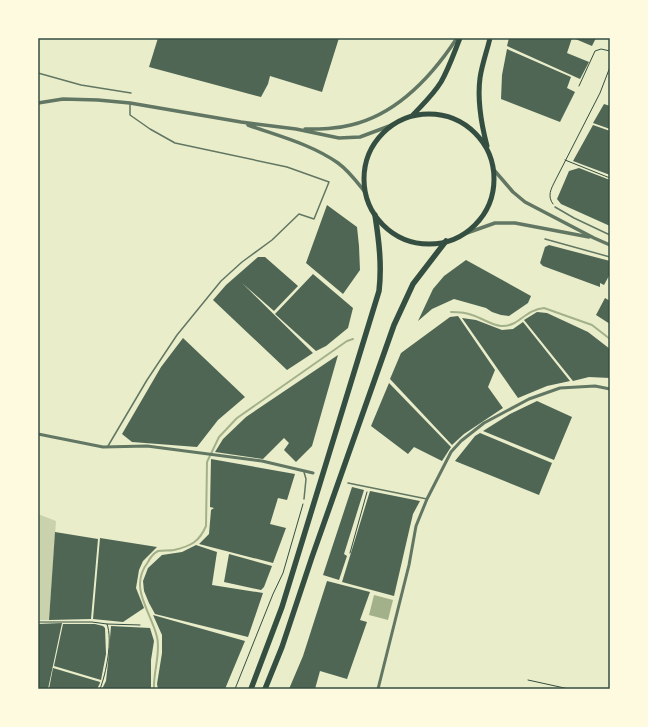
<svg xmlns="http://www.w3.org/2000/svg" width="648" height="727" font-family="'IBM Plex Sans',sans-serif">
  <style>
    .green { fill: #cad2ad }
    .water { fill: #a3b18a }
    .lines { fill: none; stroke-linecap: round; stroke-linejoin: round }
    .stream { stroke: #a3b18a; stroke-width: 2 }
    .building { fill: #4f6655 }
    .path { stroke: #344e41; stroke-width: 1 }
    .service { stroke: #617663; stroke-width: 1.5 }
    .minor { stroke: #617663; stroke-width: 3 }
    .tertiary { stroke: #617663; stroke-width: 3.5 }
    .trunk { stroke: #344e41; stroke-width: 5 }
    .motorway { stroke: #344e41; stroke-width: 5.5 }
    .neatline { fill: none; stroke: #344e41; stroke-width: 1.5 }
  </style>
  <rect width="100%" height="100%" fill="#e9edc9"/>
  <!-- green -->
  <path class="green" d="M38,514L56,521L49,620H38Z"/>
  <!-- water -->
  <path class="water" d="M374,595L393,600L388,620L369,615Z"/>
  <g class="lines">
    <!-- stream -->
    <path class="stream" d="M451,312C458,312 465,312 472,315C482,318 491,325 501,326C519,327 524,310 544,308L592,325L610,339
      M154,689C153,673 161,652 157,637C151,611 128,588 148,562C150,558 154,553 158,551C163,550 169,551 174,550C191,546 199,542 206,526L207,462L219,437L237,418L347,341L353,339"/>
  </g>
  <!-- building -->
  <path class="building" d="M158,38H339L322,92L270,76L268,84L261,97L149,67Z
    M509,38H572L567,53L589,62L580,79L507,46Z
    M573,38H596L592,46Z
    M507,49L571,77L567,88L575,92L560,122L501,99L502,75Z
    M604,104L610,106V129L593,123Z
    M593,125L610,131V175L573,161Z
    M579,168L610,180V226L561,204L557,199L569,171Z
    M327,205L357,227L359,246L360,270L343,294L306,263Z
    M549,245L610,261V274L604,285L600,283V287L543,266L540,263L545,247Z
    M258,257H265L298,286L274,311L242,283L313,353L287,370L213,300L226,285Z
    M466,260L531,296L528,303L509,316L501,315L492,312L486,308L454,299L432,309L418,321L433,289L444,276Z
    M313,274L353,308L348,328L326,346L316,351L275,314Z
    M605,298L610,301V324L596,315Z
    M537,312L547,313L588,332L610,349V378L589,377L573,381L524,320Z
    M458,316L495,370L488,387L503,408L464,434L452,445L390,379L401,353L450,317Z
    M462,318L476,320L502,330L513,329L523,322L570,381L547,386L518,398Z
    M183,338L245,397L218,420L197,447L132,442L122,434L161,367Z
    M338,355L312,446L296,462L284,450L289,443L284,438L263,459L215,452L223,439L246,417Z
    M389,383L451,447L442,461L414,447L408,454L371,426Z
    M537,401L572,417L554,460L483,431L510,414Z
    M480,433L552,463L539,495L455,461L475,436Z
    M211,459L295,474L287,500L278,498L270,524L286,528L273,563L199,544L209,534L211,510L214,508L210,507Z
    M352,487L364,490L344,554L347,556L339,580L323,575Z
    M370,491L420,501L413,514L409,531L394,596L342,582Z
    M55,532L98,539L91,619L49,620Z
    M100,538L157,547L143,561L139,570L136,588L144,608L123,622L93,619Z
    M196,545L217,552L212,585L263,593L248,637L155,614L149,603L144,591L143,581L148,568L162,555L182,552Z
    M229,554L272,566L264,587L261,590L224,582Z
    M327,581L370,592L360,620L367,622L347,679L320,671L315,689H289L303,656Z
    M153,615L245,641L225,689H158L157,684L162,653V635Z
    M62,623L48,689H38V624Z
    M63,624H95L103,626L105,628L106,654L101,680L54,666Z
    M111,626L150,628L154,641L151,660V689H102L106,681L108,663Z
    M53,668L100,682V683L97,689H49Z"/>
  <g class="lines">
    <!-- path -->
    <path class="path" d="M579,86L595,51L601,49L610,51
      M565,160L610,178
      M553,204C547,196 551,189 555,181L600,93L610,67
      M350,553L367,492
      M38,622H92L107,624L140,625
      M528,680L569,689
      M100,689C106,674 113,640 107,624
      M235,689L273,594L283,573L303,504
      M609,689H610"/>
    <!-- service -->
    <path class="service" d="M38,73L81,85L131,93
      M555,207L574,218L610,235
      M545,239L610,257
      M108,446L147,380L177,335L221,281L242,262L272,240L299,214L314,219L329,182L287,167L175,143L150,129L130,115V103
      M304,472L306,479L304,499
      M348,483L427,499"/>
    <!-- minor -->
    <path class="minor" d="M38,434L103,447L147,446L262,461L313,473
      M378,689L409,565L416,526L427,499L451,452L461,441L484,423L529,399L560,388L595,386L610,389"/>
    <!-- tertiary -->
    <path class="tertiary" d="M38,103L63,99L98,100L130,103L241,122L296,129L339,138L360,137L392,125
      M248,125C278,136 311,144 338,163C349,171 357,182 365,192
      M305,129C321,129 336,129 351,125C398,114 432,76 457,38
      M494,170L513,192L525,202L594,238L610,245
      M464,234L495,223H515L589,237"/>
    <!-- trunk -->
    <path class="trunk" d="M364 179a65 65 0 1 1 130 0a65 65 0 1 1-130 0Z
      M412,116C422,105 433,95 441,82C449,68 454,53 460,38
      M487,146C481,123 477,101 480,78C482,64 487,51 490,38"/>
    <!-- motorway -->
    <path class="motorway" d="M251,689L282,607L379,291C382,265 379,241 375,215
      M265,689L282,647L312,557L394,325L413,284L446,241"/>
  </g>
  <!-- border -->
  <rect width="648" height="727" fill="none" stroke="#fefae0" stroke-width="78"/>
  <rect x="39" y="39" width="570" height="649" class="neatline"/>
</svg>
